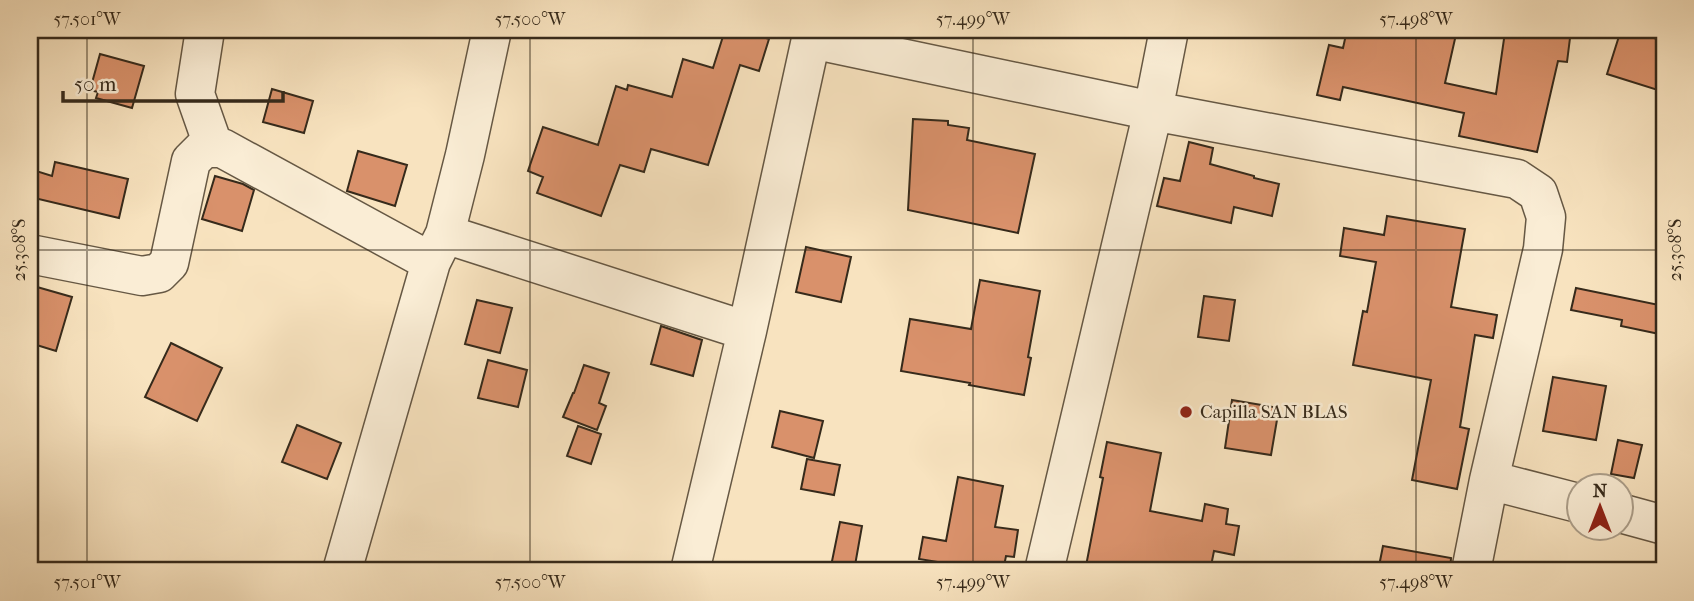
<svg xmlns="http://www.w3.org/2000/svg" width="1694" height="601" font-family="'IM FELL French Canon',serif">
  <style>
    .building { fill: #d9916b; stroke: #362a1b; stroke-width: 2 }
    .lines { fill: none; stroke-linecap: round; stroke-linejoin: round }
    .minor-casing { stroke: #665844; stroke-width: 41 }
    .minor { stroke: #faedd5; stroke-width: 38 }
    .ticks { fill: none; stroke: #362a1b; stroke-width: 2; stroke-opacity: 0.45 }
    .poi-dot { fill: #8f2418; stroke: #faedd5; stroke-width: 2.5 }
    .labels { text-anchor: middle; dominant-baseline: central; stroke-width: 5; stroke-linejoin: round; paint-order: stroke }
    .poi-label { font-size: 19px; fill: #362a1b; stroke: #faedd5; text-anchor: start }
    .neatline { fill: none; stroke: #362a1b; stroke-width: 2.5 }
    .ticks-label { font-size: 18px; text-anchor: middle; fill: #362a1b }
  </style>
  <rect width="100%" height="100%" fill="#f8e3bf"/>
  <filter id="stains"><feTurbulence type="fractalNoise" baseFrequency=".00286" numOctaves="4"/><feColorMatrix values="0 0 0 0 .2 0 0 0 0 .09 0 0 0 0 .02 0 0 0 .5 -.17"/></filter>
  <radialGradient id="worn" r=".72"><stop offset=".6" stop-color="#630" stop-opacity="0"/><stop offset="1" stop-color="#630" stop-opacity=".3"/></radialGradient>
  <!-- building -->
  <path class="building" d="M725,30H740L769,39L759,71L740,65L708,165L651,149L644,172L620,165L601,216L537,193L543,177L528,171L543,127L598,145L616,86L627,90L628,85L672,97L683,59L713,68Z
    M1347,30H1457L1445,83L1496,94L1505,32L1529,35L1530,30H1571L1567,62L1558,61L1537,152L1459,136L1464,113L1343,87L1340,100L1317,95L1329,45L1343,48Z
    M1621,30H1627L1664,41V92L1607,74Z
    M100,54L144,66L132,108L96,98L98,92L90,90Z
    M272,89L313,101L304,133L263,122Z
    M913,119L948,121V125L969,128L967,140L1035,154L1018,233L908,210Z
    M1189,142L1213,148L1210,164L1254,176V178L1279,184L1272,216L1234,207L1231,223L1157,206L1164,178L1180,181Z
    M358,151L407,165L395,206L347,191Z
    M55,162L128,179L119,218L30,197V169L52,176Z
    M215,176L243,184L254,190L242,231L202,219Z
    M1387,216L1465,229L1451,307L1497,315L1493,338L1475,335L1460,427L1469,429L1457,489L1412,480L1431,380L1353,365L1363,311L1367,312L1376,262L1340,256L1344,228L1384,235Z
    M806,247L851,257L841,302L796,292Z
    M980,280L1040,291L1028,357L1031,358L1024,395L969,385L970,383L901,371L910,319L971,329Z
    M30,285L72,297L56,351L30,343Z
    M1576,288L1664,306V335L1621,326L1622,320L1571,310Z
    M1204,296L1235,300L1229,341L1198,337Z
    M477,300L512,308L500,353L465,344Z
    M661,326L702,340L693,376L651,364Z
    M171,343L222,368L197,421L145,397Z
    M488,360L527,370L518,407L478,398Z
    M584,365L609,373L599,403L606,406L597,430L563,417L573,393H574Z
    M1553,377L1606,386L1596,440L1543,431Z
    M1232,400L1279,408L1271,455L1225,448Z
    M780,411L823,421L814,458L772,447Z
    M297,425L341,443L327,479L282,462Z
    M578,426L601,434L591,464L567,456Z
    M1618,440L1642,445L1634,478L1611,474Z
    M1107,442L1161,453L1150,511L1202,521L1205,504L1228,509L1226,524L1239,526L1234,555L1214,551L1210,571H1085L1103,478L1100,477Z
    M807,459L840,465L834,495L801,489Z
    M958,477L1003,486L995,527L1018,530L1014,557L1006,556L1003,571H962L963,566L919,559L923,537L946,541Z
    M840,522L862,526L854,571H830Z
    M1383,546L1451,558L1450,571H1378Z"/>
  <g class="lines">
    <!-- minor casing -->
    <g class="minor-casing">
      <path id="minor" d="M205,30L195,94L214,148
        M811,39L1153,111L1517,179L1538,193L1546,217L1543,249L1489,480L1471,571
        M445,234L747,331
        M30,254L142,276L159,273L169,263L191,161L204,148H222L431,262
        M1489,480L1578,503
        M1620,513L1664,525
        M342,571L431,262L445,234L465,155L492,30
        M690,571L747,331L813,30
        M1044,571L1153,111L1169,30"/>
    </g>
    <!-- minor -->
    <use href="#minor" class="minor"/>
  </g>
  <!-- ticks -->
  <path class="ticks" d="M87,30V571M530,30V571M973,30V571M1416,30V571M30,250H1664"/>
  <!-- markers -->
  <circle class="poi-dot" cx="1186" cy="412" r="7"/>
  <g class="labels">
    <!-- poi labels -->
    <g class="poi-label">
      <text x="1200" y="412">Capilla SAN BLAS</text>
    </g>
  </g>
  <!-- margin -->
  <rect width="1694" height="601" fill="none" stroke="#f8e3bf" stroke-width="77"/>
  <!-- north arrow -->
  <g transform="translate(1600 507)"><circle r="33" fill="#faedd5" stroke="#ac9f8b" stroke-width="2"/>
  <path d="M0-5L12 26L0 18L-12 26Z" fill="#8f2418"/>
  <text y="-10" font-size="19" font-weight="bold" text-anchor="middle" fill="#362a1b">N</text>
  </g>
  <!-- scale -->
  <path d="M63 91v10h220v-10" fill="none" stroke="#362a1b" stroke-width="3.5"/>
  <text x="74" y="91" font-size="21" fill="#362a1b" stroke="#faedd5" stroke-width="5" paint-order="stroke">50 m</text>
  <rect x="38" y="38" width="1618" height="524" class="neatline"/>
  <g class="ticks-label">
    <text x="87" y="25">57.501°W</text>
    <text x="530" y="25">57.500°W</text>
    <text x="973" y="25">57.499°W</text>
    <text x="1416" y="25">57.498°W</text>
    <text transform="translate(19 250) rotate(-90)" y="6">25.308°S</text>
    <text transform="translate(1675 250) rotate(-90)" y="6">25.308°S</text>
    <text x="87" y="588">57.501°W</text>
    <text x="530" y="588">57.500°W</text>
    <text x="973" y="588">57.499°W</text>
    <text x="1416" y="588">57.498°W</text>
  </g>
  <rect width="100%" height="100%" filter="url(#stains)"/>
  <rect width="100%" height="100%" fill="url(#worn)"/>
</svg>
